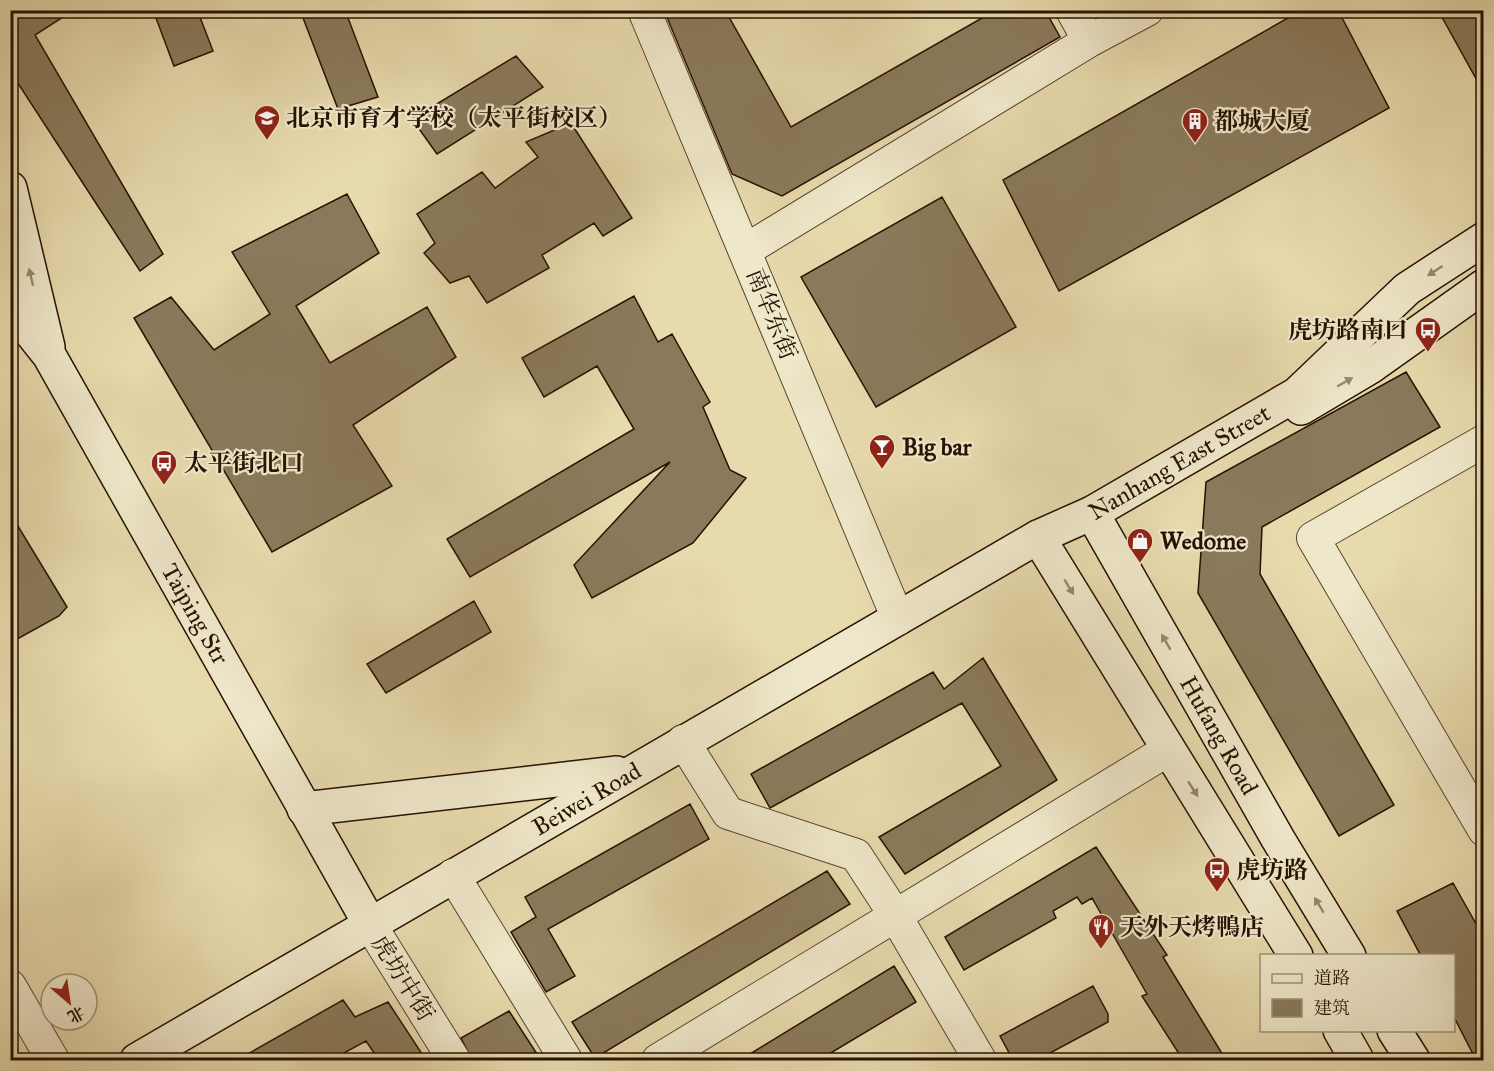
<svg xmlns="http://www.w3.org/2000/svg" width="1494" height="1071" font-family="'IM FELL Great Primer','Noto Serif SC',serif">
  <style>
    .building { fill: #8a7a5b; stroke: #261202; stroke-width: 1.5 }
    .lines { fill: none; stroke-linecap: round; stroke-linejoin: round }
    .street-casing { stroke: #56442d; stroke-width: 34 }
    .secondary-casing { stroke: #261202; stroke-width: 36 }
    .street { stroke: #efe7ca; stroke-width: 32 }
    .secondary { stroke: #efe7ca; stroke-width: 33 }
    .oneway { fill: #958770 }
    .labels { text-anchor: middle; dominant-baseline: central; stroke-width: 4.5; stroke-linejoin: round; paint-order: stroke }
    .poi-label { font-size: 24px; font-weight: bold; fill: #261202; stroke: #efe7ca; text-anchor: start }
    .street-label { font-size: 24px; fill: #261202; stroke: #efe7ca }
  </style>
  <rect width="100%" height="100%" fill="#e7daad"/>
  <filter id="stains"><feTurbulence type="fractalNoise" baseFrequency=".00333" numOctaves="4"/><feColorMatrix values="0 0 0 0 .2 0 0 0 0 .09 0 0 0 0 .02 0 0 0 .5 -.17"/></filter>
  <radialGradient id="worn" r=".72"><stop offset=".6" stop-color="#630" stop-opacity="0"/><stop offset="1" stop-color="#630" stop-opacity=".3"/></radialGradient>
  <!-- building -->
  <path class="building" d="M10,10H74L35,35L163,254L140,271L10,71Z
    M153,10H181L184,17L198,12L213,51L174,66Z
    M300,10H345L378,97L338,109Z
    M664,10H725L791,127L996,10H1045L1060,37L782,196L732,174Z
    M1302,10H1338L1389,108L1059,291L1003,180Z
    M1438,10H1484V93Z
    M516,56L543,87L437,154L412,119Z
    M571,123L632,218L603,236L594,223L542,255L549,268L487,303L469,276L450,283L424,253L435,243L417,214L482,172L495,188L538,157L526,142Z
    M347,194L379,253L296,306L330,363L427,307L456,357L353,425L392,486L272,552L134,318L171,297L214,350L270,314L232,252Z
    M942,197L1016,327L876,407L801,277Z
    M634,296L658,342L672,334L710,402L703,407L730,470L746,478L693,543L592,598L574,565L670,462L470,577L447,539L634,429L597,366L544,397L522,358Z
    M1406,372L1440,427L1262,527L1260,574L1394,805L1339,836L1198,593L1206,482Z
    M10,513L67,607L59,616L10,643Z
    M474,601L491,632L386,693L367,664Z
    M983,658L1057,780L905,874L879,837L1001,766L962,703L770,808L751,774L933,672L944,689Z
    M690,804L709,839L548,929L575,976L546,992L511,932L536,917L525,897Z
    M1096,847L1167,955L1163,957L1226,1060H1183L1142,996L1147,994L1092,898L1082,904L1077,897L1053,911L1056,918L964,970L945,937Z
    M827,871L850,904L595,1058L572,1022Z
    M1453,883L1484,938V1060H1476L1454,1017V956H1421L1397,911Z
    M894,966L916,1002L819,1060H740Z
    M1093,986L1108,1014V1022L1037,1060H1013L1000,1036Z
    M343,1000L355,1017L388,1002L426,1060H379L366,1041L331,1060H237Z
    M509,1011L541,1060H472L461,1038Z"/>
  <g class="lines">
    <!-- street casing -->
    <g class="street-casing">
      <path id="street" d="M644,10L898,619
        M1072,10L1089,41
        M746,250L1089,41L1147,10
        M1484,441L1313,538L1484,830
        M683,741L728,813L856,855L895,915L980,1060
        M453,875L566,1060
        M371,926L454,1060
        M10,986L53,1060
        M658,1060L1168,750"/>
    </g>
    <!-- secondary casing -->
    <g class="secondary-casing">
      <g id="secondary">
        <path d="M10,188L48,347"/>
        <path id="s1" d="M10,306L49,355L371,926"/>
        <path d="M1301,408L1370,367L1484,286"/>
        <path id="s2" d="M1092,513L1278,839L1349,956"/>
        <path d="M1038,537L1296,956"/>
        <path d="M304,809L617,773"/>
        <path d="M1340,1030L1357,1060"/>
        <path d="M1394,1030L1413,1060"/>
        <path id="s3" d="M137,1060L1038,537L1092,513L1297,394L1407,289L1484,239"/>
      </g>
    </g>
    <!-- street -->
    <use href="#street" class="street"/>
    <!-- secondary -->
    <use href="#secondary" class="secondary"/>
  </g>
  <!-- one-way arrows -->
  <defs><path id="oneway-solid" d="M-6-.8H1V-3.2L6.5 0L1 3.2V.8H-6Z" transform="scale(1.5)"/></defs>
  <g class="oneway">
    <use href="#oneway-solid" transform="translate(1435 271) rotate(147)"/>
    <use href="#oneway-solid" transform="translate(31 277) rotate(-103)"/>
    <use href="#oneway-solid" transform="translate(1345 382) rotate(-30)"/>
    <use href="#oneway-solid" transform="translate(1069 587) rotate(59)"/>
    <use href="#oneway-solid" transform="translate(1166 642) rotate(-120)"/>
    <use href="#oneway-solid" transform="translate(1193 789) rotate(57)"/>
    <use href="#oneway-solid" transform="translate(1319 905) rotate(-121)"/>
  </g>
  <!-- icons -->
  <defs>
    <g id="school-pin" transform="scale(1.35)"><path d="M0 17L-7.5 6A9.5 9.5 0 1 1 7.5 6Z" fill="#8f2418" stroke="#efe7ca"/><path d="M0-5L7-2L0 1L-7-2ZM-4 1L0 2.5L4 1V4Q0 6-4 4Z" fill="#fff"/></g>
    <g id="building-pin" transform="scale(1.35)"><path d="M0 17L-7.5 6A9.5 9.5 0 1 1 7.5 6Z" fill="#8f2418" stroke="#efe7ca"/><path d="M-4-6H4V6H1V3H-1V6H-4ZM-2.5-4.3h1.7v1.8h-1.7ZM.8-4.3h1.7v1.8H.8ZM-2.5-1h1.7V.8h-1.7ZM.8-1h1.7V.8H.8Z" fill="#fff"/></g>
    <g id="bus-pin" transform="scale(1.35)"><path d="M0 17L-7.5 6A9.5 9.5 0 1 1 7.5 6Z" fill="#8f2418" stroke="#efe7ca"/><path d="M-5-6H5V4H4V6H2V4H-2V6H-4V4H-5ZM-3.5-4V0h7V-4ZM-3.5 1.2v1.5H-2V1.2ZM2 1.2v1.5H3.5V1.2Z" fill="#fff"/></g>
    <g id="bar-pin" transform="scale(1.35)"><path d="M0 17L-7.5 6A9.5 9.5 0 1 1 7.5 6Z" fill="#8f2418" stroke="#efe7ca"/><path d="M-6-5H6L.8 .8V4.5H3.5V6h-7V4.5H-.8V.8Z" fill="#fff"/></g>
    <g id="shop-pin" transform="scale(1.35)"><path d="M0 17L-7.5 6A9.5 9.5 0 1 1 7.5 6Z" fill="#8f2418" stroke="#efe7ca"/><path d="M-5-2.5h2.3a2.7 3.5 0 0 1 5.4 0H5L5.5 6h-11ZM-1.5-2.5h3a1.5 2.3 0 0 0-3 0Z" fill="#fff"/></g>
    <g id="restaurant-pin" transform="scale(1.35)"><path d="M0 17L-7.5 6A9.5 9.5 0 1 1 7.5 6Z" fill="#8f2418" stroke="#efe7ca"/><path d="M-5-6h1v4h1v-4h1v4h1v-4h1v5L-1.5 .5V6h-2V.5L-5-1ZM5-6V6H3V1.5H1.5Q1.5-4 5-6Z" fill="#fff"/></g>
  </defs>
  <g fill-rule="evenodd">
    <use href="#school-pin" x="267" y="118"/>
    <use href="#building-pin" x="1195" y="121"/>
    <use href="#bus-pin" x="1428" y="330"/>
    <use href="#bar-pin" x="882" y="447"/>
    <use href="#bus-pin" x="164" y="463"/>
    <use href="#shop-pin" x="1140" y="541"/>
    <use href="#bus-pin" x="1217" y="870"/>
    <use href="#restaurant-pin" x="1101" y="927"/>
  </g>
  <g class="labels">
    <!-- poi labels -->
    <g class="poi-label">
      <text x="286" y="118">北京市育才学校（太平街校区）</text>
      <text x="1214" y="121">都城大厦</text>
      <text x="1408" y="330" text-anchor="end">虎坊路南口</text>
      <text x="902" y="447">Big bar</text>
      <text x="184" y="463">太平街北口</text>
      <text x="1160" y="541">Wedome</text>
      <text x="1236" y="870">虎坊路</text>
      <text x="1120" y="927">天外天烤鴨店</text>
    </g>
    <!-- street labels -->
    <g class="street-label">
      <text transform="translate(772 314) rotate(68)">南华东街</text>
      <text stroke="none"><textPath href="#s3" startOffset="1202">Nanhang East Street</textPath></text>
      <text stroke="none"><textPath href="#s1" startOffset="360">Taiping Str</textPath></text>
      <text stroke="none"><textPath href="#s2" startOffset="256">Hufang Road</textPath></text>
      <text stroke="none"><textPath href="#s3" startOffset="520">Beiwei Road</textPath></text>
      <text transform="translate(403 978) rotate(58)">虎坊中街</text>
    </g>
  </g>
  <!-- margin -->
  <rect width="1494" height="1071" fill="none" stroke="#e7daad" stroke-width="36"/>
  <rect x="12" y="12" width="1470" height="1047" fill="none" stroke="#261202" stroke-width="3"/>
  <rect x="18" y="18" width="1458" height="1035" fill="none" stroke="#261202" stroke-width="1.5"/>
  <!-- legend -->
  <rect x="1260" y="954" width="195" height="78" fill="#efe7ca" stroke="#9f927a" stroke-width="1.5"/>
  <rect x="1272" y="974" width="30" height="9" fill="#efe7ca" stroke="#9f927a" stroke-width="1.5"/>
  <text x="1314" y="984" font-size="18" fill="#261202">道路</text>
  <rect x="1272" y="999" width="30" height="18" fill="#8a7a5b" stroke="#9f927a" stroke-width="1.5"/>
  <text x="1314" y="1014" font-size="18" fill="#261202">建筑</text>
  <!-- north arrow -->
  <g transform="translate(69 1002) rotate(151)"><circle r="28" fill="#efe7ca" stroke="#9f927a" stroke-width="1.5"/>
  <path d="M0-4.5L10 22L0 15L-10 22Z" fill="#8f2418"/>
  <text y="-9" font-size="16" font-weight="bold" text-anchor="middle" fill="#261202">北</text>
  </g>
  <rect width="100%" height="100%" filter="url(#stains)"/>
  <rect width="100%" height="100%" fill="url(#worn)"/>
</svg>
